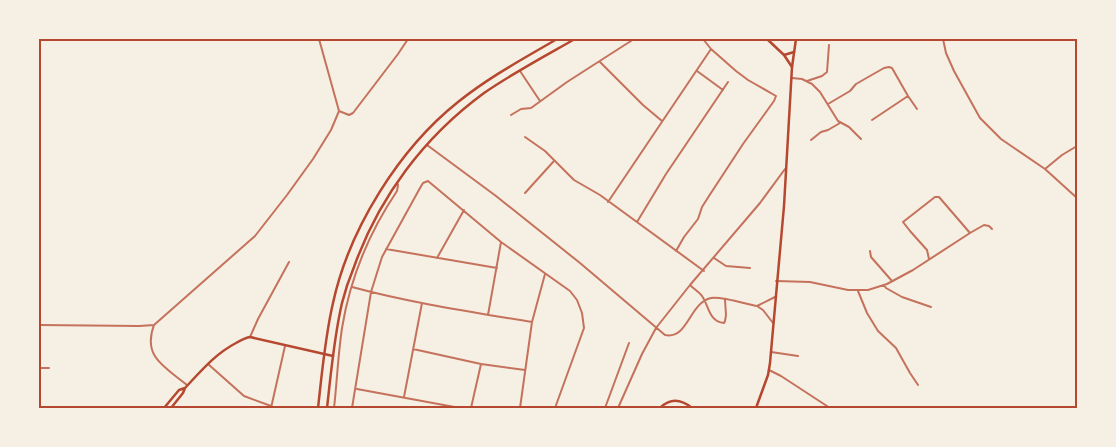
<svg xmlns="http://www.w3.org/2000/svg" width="1116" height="447" font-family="Lora,serif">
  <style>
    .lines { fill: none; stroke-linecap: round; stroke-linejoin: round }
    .minor { stroke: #c5725c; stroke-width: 2 }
    .secondary { stroke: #b5482f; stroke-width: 2.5 }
    .primary { stroke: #b5482f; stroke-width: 2.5 }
    .neatline { fill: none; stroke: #b5482f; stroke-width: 2 }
  </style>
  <rect width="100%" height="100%" fill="#f6efe4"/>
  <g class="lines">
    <!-- minor -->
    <path class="minor" d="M943,39L946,53L954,71L980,118L1001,139L1045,169L1077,198
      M600,62L643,105L662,121
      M520,71L540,101
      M697,71L723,90
      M792,78L802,79L812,84L820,92L838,121L849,127L861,139
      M807,81L822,76L827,72L829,45
      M828,104L850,91L856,84L884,68L889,67L892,68L908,96L917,109
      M339,111L349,115L353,113L398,54L408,39
      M511,115L521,109L531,108L567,82L634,39
      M872,120L908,96
      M525,137L545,151L574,180L600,195L704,271
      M811,140L821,132L828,130L840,123
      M427,145L496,196L580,263L665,335C688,340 689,303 711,298C721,296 746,304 757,306L763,310L773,323
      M1045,169L1062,155L1077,146
      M525,193L554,161
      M608,202L711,49L703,39
      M637,222L666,174L728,82
      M386,249L497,268
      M676,251L684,237L698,219L702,207L709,196L743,144L774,101L776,96L748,80L736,71L711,49
      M870,251L871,257L892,281
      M437,258L464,210
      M714,258L726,266L750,268
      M929,259L927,250L910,231L903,222L935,197H939L970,233L984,225L989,226L992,229
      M776,281L810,282L848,290H868L887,284L913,270L970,233
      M690,285C694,289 699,292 702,296C709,306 709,322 724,323L725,321L726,315L725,300
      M884,285L886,288L902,297L931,307
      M352,287C411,303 472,312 532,322
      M858,291L867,313L878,331L896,348L910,373L918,385
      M757,306L775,297
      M488,315L501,242
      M39,325L139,326L154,325L255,236L287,195L313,159L331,130L339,111L319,39
      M154,325C142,357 165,367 187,385
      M250,337L258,319L289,262
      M413,349L481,364L525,370
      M771,352L798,356
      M208,364L244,396L271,406
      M39,368H49
      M769,370L781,376L830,408
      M357,389L460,408
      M404,397L422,303
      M271,408L285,346
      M334,408C337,382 338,355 342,328C350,279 370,231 397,191L398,185L397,183
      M352,408L371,292L382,257L420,188L423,183L428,181L501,242L570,291L577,300L582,313L584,328L555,408
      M471,408L481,364
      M520,408L532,322L545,274
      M605,408L629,343
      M618,408L642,354L656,328L690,285L760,203L785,169"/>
    <!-- secondary -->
    <path class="secondary" d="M767,39L784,55L792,67
      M784,55L794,52
      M164,408L179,390L185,388C201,371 215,354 236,343C241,340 245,338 250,337L333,356
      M171,408L183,393L185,388"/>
    <!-- primary -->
    <path class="primary" d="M318,408C322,373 325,337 333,303C349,229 399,149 458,102C489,77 523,59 557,39
      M327,408C331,373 334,337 342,303C345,291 349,279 354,267C379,197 424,137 484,93C513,73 545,56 575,39
      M660,408C670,398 681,399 692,408
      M756,408L768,375L770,363L784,206L792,67L796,39"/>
  </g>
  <!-- border -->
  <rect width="1116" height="447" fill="none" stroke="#f6efe4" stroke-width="80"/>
  <rect x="40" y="40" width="1036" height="367" class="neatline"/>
</svg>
